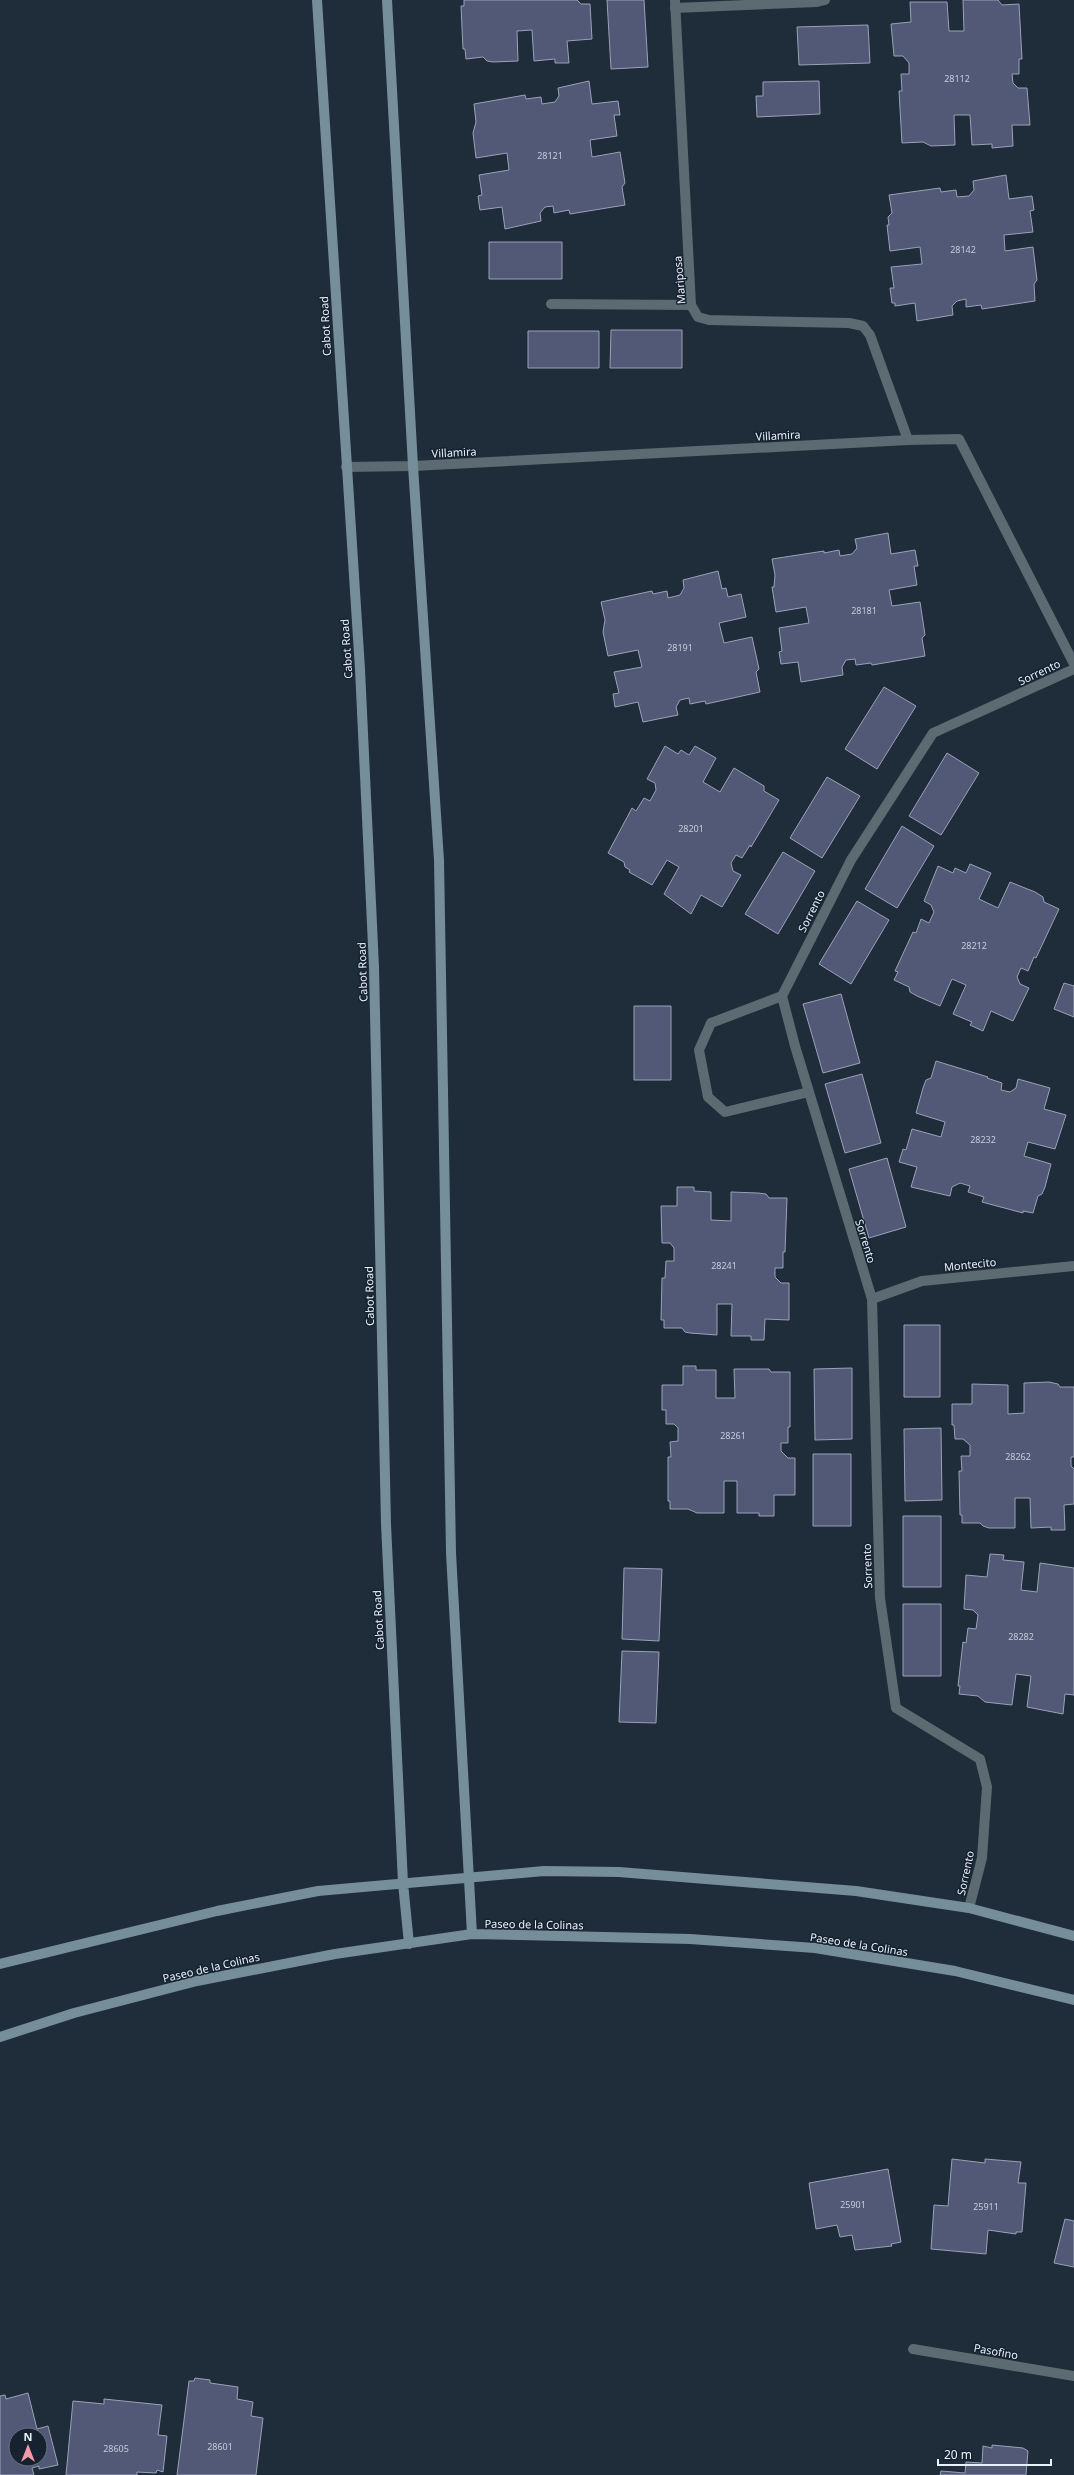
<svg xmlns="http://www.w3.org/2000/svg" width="1074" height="2475" font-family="'Noto Sans',sans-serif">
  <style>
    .building { fill: #515976; stroke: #9ba1b6; fill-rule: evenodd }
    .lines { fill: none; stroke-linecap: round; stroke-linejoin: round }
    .service { stroke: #5b6b71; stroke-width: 10 }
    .minor { stroke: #5b6b71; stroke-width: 10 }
    .secondary { stroke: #758e99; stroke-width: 10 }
    .labels { text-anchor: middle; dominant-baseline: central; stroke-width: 3; stroke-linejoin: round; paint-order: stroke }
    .number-label { font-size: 9px; fill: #c3ccda }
    .street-label { font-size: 11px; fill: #e9f2fb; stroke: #162230 }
  </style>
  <rect width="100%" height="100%" fill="#1f2c3a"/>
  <!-- building -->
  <path class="building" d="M464,0H577L581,4H590L592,39L567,41L569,63H555V59L534,61L532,30L517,31L518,61L493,62L487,61L483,57L466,59L465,49H463L461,6H464Z
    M607,0H644L648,67L611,69Z
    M963,0H998L1002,5L1019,4L1022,59H1019V74H1012L1013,83L1018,88H1027L1030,125H1012L1013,146L992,148V144L972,145L970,115H954L955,145L931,146L923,142L902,143L899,91H902L901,74H909V63L903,56H894L891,24L911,22L910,2H947L949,31H964Z
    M868,25L870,63L799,65L797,27Z
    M589,81L592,104L618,101L620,115H614L617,136L590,140L592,157L620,152L625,183L622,187L625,205L570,214L569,210L554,213L553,206L545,207L540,213L541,221L505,229L502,207L480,210L478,196L482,195L479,175L509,170L507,153L476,158L473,133L476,122L474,104L525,95L526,99L541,97L542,104L555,102L559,96L558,88Z
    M819,81L820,114L757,117L756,96H763V82Z
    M1006,175L1009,199L1032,196L1034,210L1030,211L1033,232L1004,235L1005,251L1033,247L1037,280L1034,284L1035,301L982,309L981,305L966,307V299L957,301L952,306L953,315L917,321L915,303L895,306V303H892L890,288H894L891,267L922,264L920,247L890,251L887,225H889L888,217L892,213L889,195L940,188L941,192L956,190L957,197L969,196L974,190L973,181Z
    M489,242H562V279H489Z
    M611,330H682V368H610Z
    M528,331H599V368H528Z
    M888,533L891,554L915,550L918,566H914L917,585L889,590L892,606L920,602L925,635L922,638L925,656L872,665L871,663L856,665L855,659L846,660L842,667L843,675L801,682L798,662L781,664L779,652L782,651L779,628L809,623L806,607L776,612L772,587H774L775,575L772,559L824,551V553L839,550L840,556L852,554L857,548L855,539Z
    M718,571L722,589L726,588L728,597L741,594L746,617L719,623L724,643L752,637L759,669L756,672L760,692L706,704L705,701L690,704L689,698L680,700L676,707L678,715L643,722L638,702L615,707L613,694L619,693L614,672L642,667L638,650L608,656L603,632L605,620L601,602L652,591L653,594L667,591L668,598L680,595L684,588L683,580Z
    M884,687L916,706L877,769L845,749Z
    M665,746L678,754L681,750L689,755L695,746L716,758L703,782L720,792L734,768L764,786V791L779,800L751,847L750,845L742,858L736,855L731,863L733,871L741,875L722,907L701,895L691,914L664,894L679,867L667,860L652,885L629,872L630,870L625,867L624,862L608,853L632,808L636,811L644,798L650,801L656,790L655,783L647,779Z
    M947,753L979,773L941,835L909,816Z
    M827,777L860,796L822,858L790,838Z
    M902,826L934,846L897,908L865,889Z
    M783,852L815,871L778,934L745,914Z
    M970,864L991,873L979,899L998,908L1010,882L1035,892L1043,897L1044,902L1059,909L1036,958L1034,957L1028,971L1021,968L1017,977L1020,984L1029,988L1013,1021L991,1011L983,1031L970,1025L972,1022L953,1014L966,985L952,979L940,1006L917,996L910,992L909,987L894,980L898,972L895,971L913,932L916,933L921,919L929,923L934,912L931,905L924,901L938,866L953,873L955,868L966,873Z
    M857,901L889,920L851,984L819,964Z
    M1064,983L1074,986V1017L1054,1009Z
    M841,994L860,1063L823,1073L803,1004Z
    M634,1006H671V1080H634Z
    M936,1061L988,1077L987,1078L1002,1083L1001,1090L1010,1092L1016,1088L1018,1079L1050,1088L1044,1109L1066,1115L1055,1149L1028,1142L1024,1156L1051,1164L1045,1187L1042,1194L1038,1196L1033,1213L1023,1211V1213L982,1202L984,1197L968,1192L970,1186L960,1183L952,1187L950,1196L911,1187L917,1167L899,1162L903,1149L906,1150L912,1129L941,1137L945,1122L916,1113L923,1088L926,1080L931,1078Z
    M862,1074L881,1143L845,1153L825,1084Z
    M887,1158L906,1227L869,1238L849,1169Z
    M677,1187H694V1191L711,1192V1220L731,1221V1192L758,1193L766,1194L769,1198H787L785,1252H783V1268H775V1277L781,1283H789V1320L765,1319L764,1340H751V1336H731L732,1304H717V1335L690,1333L685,1332L682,1328H664V1320H661L662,1278H665L666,1261H674V1248L670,1243H662L661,1206H677Z
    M904,1325H940V1397H904Z
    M683,1366H696V1370H716V1398H735L734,1369H769L771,1372H790V1427H788V1443H781V1451L788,1458H795V1495H774V1516H759V1513H737V1481H724V1513H697L688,1509H670V1501H668V1457H671L670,1442L678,1441V1428L674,1424H666V1410H662V1385H683Z
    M852,1368V1439L815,1440L814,1369Z
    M1049,1382L1058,1384L1060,1387H1074V1457H1071V1466L1074,1469V1504L1064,1505L1065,1530H1051V1527L1031,1528L1030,1498H1015V1528H989L983,1526L980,1523H962V1515H960L959,1471H962L961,1456H970V1445L963,1439H955L954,1425H952V1404H972V1384L1008,1385V1414L1024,1413V1383Z
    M941,1428L942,1500L905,1501L904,1429Z
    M813,1454H851V1526H813Z
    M903,1516H941V1587H903Z
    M990,1554L1004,1555L1003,1560L1024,1562L1021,1590L1037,1592L1040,1563L1074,1568V1695L1065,1694L1063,1714L1027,1707L1031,1676L1016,1674L1012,1705L985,1702L978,1696L959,1694L960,1686H958L963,1642L966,1643L968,1628L976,1629L978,1615L973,1610L964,1609L966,1575L987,1577Z
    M624,1568L662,1569L659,1641L622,1639Z
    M903,1604H941V1676H903Z
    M622,1651L659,1652L656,1723L619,1722Z
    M952,2159L985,2163V2159L1021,2162L1018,2183H1026L1022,2232H1016V2234L988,2230L986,2254L931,2249L934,2205L948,2206Z
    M888,2169L901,2242L891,2244L892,2246L855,2250L852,2235L840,2237L837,2225L816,2229L809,2183Z
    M1065,2219L1074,2221V2267L1054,2263Z
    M195,2378L210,2380V2383L238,2387L237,2399L253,2402L251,2416L263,2418L256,2475H177L189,2381H194Z
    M28,2393L37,2429L48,2426L58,2465L39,2469V2466L32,2468L34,2475H0V2396L5,2395L6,2399ZM16,2435H40V2459H16Z
    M104,2399L162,2405L158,2435L167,2436L163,2472L157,2470L156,2473L137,2472V2475H66L73,2401L104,2404Z
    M992,2445L1023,2448L1028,2451L1026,2475H940L941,2471L965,2473L966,2462L982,2463L983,2446L992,2448Z"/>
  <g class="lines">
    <!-- service -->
    <path class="service" d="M675,8L817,2L825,0
      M551,304L691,305
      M782,996L711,1023L699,1050L708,1097L725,1112L809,1092"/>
    <!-- minor -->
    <path class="minor" d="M675,0L691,305L698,317L709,320L849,323L863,326L870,335L908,440
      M346,467L413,466L908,440L959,439L1074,664
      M872,1299L922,1281L1074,1266
      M969,1908L982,1858L987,1787L980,1759L896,1708L880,1598L872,1299L795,1046L782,996L851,860L933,733L1074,669
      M913,2349L1074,2376"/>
    <!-- secondary -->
    <path class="secondary" d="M317,0L360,669L374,967L386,1524L403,1883L409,1944
      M387,0L413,466L439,860L451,1553L472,1934
      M0,1964L217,1911L318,1891L544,1871L619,1872L856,1891L969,1908L1074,1936
      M0,2037L74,2013L197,1981L335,1954L472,1934L690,1939L815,1948L955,1971L1074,2000"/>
  </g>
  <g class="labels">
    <!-- number labels -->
    <g class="number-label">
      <text x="957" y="78">28112</text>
      <text x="550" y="155">28121</text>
      <text x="963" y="249">28142</text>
      <text x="864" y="610">28181</text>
      <text x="680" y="647">28191</text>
      <text x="691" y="828">28201</text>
      <text x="974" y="945">28212</text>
      <text x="983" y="1139">28232</text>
      <text x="724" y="1265">28241</text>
      <text x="733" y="1435">28261</text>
      <text x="1018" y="1456">28262</text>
      <text x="1021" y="1636">28282</text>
      <text x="853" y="2204">25901</text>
      <text x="986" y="2206">25911</text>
      <text x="220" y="2446">28601</text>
      <text x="116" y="2448">28605</text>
    </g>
    <!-- street labels -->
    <g class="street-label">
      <text transform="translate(679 280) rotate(-95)">Mariposa</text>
      <text transform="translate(325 326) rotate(-93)">Cabot Road</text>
      <text transform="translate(778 435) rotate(-3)">Villamira</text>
      <text transform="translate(454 452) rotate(-3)">Villamira</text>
      <text transform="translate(346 649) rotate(-94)">Cabot Road</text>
      <text transform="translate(1039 672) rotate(-25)">Sorrento</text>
      <text transform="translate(811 911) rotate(-63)">Sorrento</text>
      <text transform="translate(362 972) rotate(-92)">Cabot Road</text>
      <text transform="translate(866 1241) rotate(73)">Sorrento</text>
      <text transform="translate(970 1264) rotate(-6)">Montecito</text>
      <text transform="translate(369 1296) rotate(-91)">Cabot Road</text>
      <text transform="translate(867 1566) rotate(-92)">Sorrento</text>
      <text transform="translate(378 1620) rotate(-93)">Cabot Road</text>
      <text transform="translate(965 1873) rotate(-78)">Sorrento</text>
      <text transform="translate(534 1924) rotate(1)">Paseo de la Colinas</text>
      <text transform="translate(859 1944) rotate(9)">Paseo de la Colinas</text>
      <text transform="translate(211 1967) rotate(-13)">Paseo de la Colinas</text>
      <text transform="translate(996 2351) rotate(10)">Pasofino</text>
    </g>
  </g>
  <!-- north arrow -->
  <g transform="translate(28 2447)"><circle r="19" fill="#162230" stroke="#6a7581"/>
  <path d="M0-3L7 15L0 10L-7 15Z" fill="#f39aa8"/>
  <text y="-6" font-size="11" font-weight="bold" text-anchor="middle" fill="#e9f2fb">N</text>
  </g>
  <!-- scale -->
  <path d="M938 2459v6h113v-6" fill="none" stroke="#e9f2fb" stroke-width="2"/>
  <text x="944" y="2459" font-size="12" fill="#e9f2fb" stroke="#162230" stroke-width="3" paint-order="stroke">20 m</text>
</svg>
